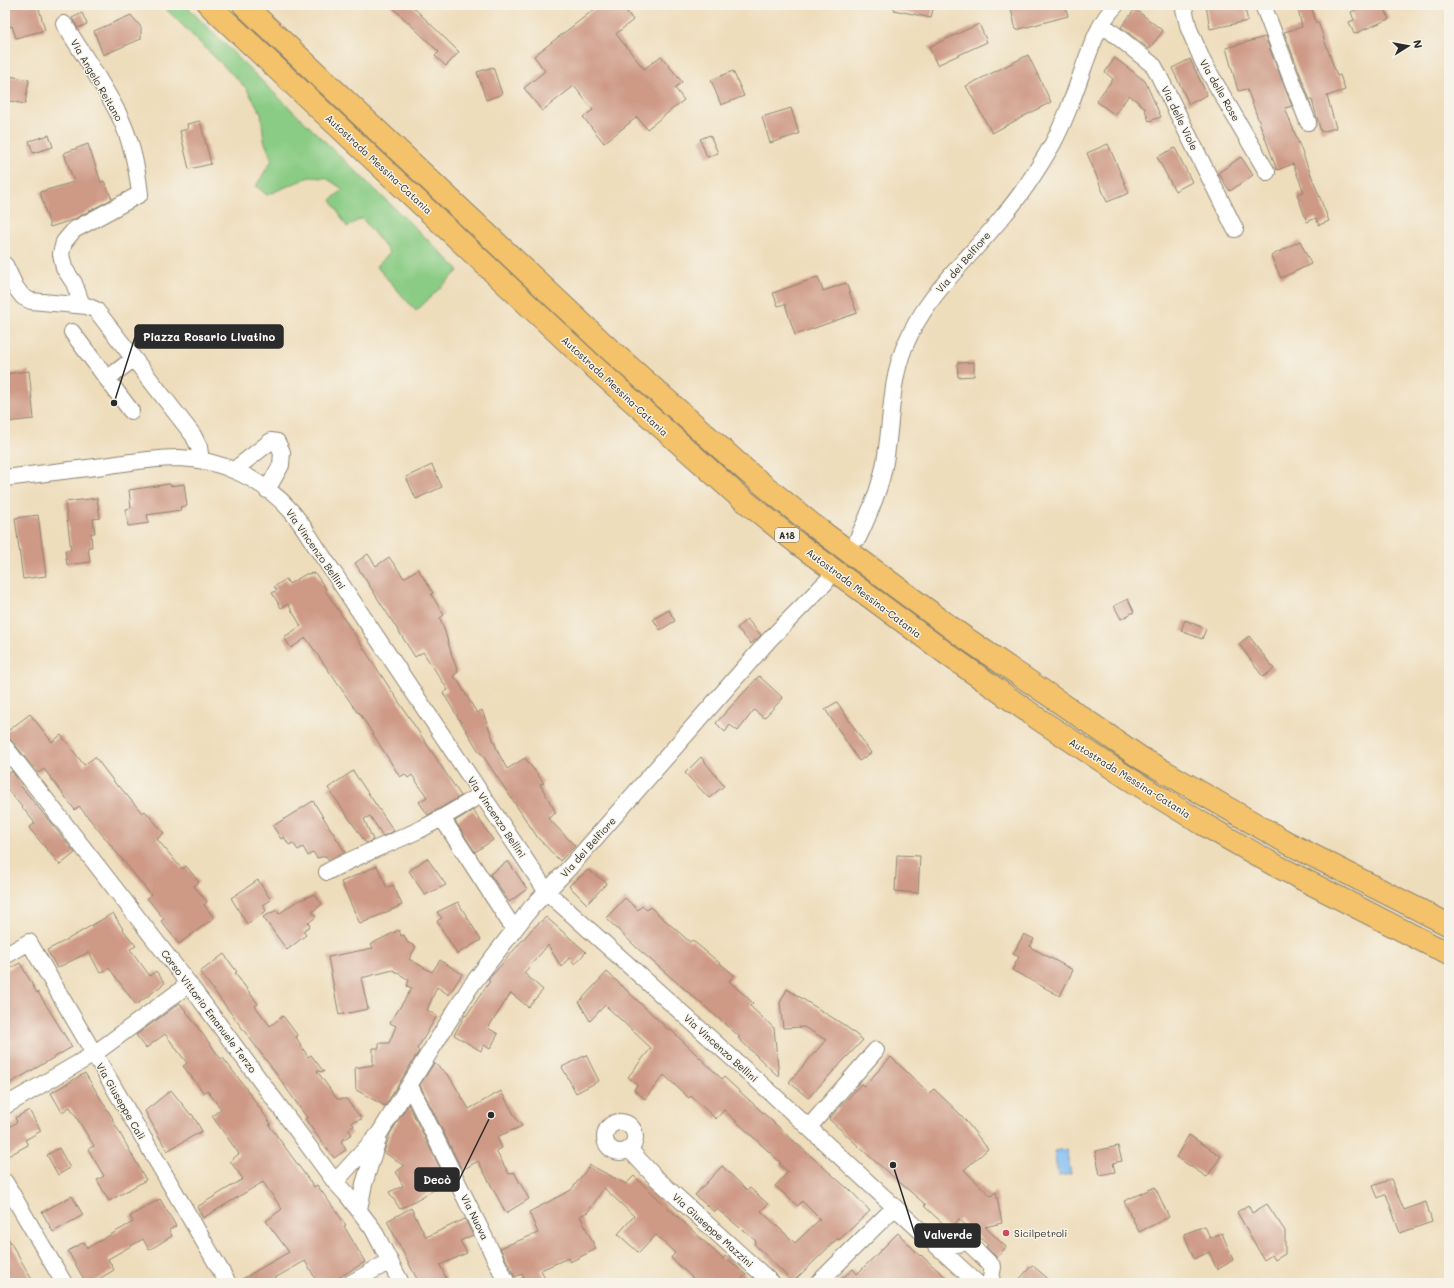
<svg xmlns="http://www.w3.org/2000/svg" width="1454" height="1288" font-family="Mali,sans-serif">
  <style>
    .green { fill: #8acc85; stroke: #5a7c58 }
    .water { fill: #80bdf3; stroke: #56748f }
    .building { fill: #ce9985 }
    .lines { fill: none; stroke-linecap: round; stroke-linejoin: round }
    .minor-casing { stroke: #8c8473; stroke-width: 18 }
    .highway-casing { stroke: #8c8473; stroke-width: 24 }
    .minor { stroke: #fff; stroke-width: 16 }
    .highway { stroke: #f3c26a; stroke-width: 22 }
    .poi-dot { fill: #d1495b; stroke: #f7f3e8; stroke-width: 1.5 }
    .labels { text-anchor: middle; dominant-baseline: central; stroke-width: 3; stroke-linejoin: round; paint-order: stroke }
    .shield { fill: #f7f3e8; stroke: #686764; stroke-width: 1 }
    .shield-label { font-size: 9px; font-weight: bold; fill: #2b2b2b }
    .street-label { font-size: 10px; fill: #2b2b2b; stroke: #f7f3e8 }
    .poi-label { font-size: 10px; fill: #2b2b2b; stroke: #f7f3e8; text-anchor: start }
    .leader { fill: none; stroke: #2b2b2b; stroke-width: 1.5 }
    .callout-dot { fill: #2b2b2b; stroke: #f7f3e8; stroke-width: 1.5 }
    .callout { fill: #2b2b2b; stroke: #2b2b2b; stroke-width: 1.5 }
    .callout-label { font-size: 11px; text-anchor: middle; font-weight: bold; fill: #fff }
  </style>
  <rect width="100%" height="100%" fill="#f7f3e8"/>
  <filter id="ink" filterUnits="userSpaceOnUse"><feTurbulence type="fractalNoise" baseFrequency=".025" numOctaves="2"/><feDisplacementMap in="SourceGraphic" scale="8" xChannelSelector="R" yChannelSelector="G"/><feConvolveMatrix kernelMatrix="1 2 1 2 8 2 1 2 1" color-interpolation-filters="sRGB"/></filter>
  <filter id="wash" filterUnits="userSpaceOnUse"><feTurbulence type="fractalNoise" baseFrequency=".012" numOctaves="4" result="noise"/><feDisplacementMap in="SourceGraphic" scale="16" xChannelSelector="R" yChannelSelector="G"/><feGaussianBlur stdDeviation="0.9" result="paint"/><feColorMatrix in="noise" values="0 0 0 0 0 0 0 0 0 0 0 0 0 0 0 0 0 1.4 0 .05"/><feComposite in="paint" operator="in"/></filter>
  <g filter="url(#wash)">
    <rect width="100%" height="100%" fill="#edb"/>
    <!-- green -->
    <path class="green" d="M162,5H185L270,89L459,270L416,311L376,266L390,253L362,218L347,227L331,200L343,189L326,178L309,177L267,195L256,186L272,160L264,140L261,113L246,88Z"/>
    <!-- water -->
    <path class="water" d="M1066,1149L1071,1174L1058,1176L1054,1151Z"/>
    <g id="blocks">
      <!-- building -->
      <path class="building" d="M5,5H38L45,30L16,38L12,26L7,28L5,21Z
        M390,5H411L459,52L446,66L435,56L439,52Z
        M600,5H622L633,20L616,34L644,69L661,56L682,82L675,88L684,100L647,129L637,117L604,143L583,117L593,110L574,86L542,111L524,88L545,71L534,56Z
        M894,5H934L931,18L894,10Z
        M1010,5H1065L1068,16L1016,30Z
        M1206,5H1244L1248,21L1210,29Z
        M1297,5H1311L1316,23L1318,22L1337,76L1340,75L1345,90L1327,96L1336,128L1321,132L1312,100H1310L1284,32L1302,27Z
        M1366,5H1383L1389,19L1354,34L1349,22L1354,20L1351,12Z
        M1135,9L1163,31L1149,49L1121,27Z
        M82,13L87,24L78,28L72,18Z
        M131,15L141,27V39L103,55L94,31Z
        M979,24L987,42L937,65L929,47Z
        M1265,37L1292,106L1285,108L1329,221L1319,225L1316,218L1307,222L1297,194L1304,192L1293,164L1277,170L1247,89L1238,91L1226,48Z
        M1028,55L1051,102L992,133L966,86Z
        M1115,58L1145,81L1161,117L1149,121L1144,107L1129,95L1115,115L1096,101L1113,79L1105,72Z
        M1190,59L1207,95L1189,104L1172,68Z
        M493,67L502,94L486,100L477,72Z
        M733,71L744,96L721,105L711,80Z
        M5,75L29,80L25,104L5,100Z
        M791,108L799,134L770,143L762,117Z
        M200,121L211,164L189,169L180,131L188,129L187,124Z
        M49,135L53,147L33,153L29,141Z
        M710,135L718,153L707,157L700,139Z
        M88,144L101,182L104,181L112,199L72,220L50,227L40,192L74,182L64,153Z
        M1108,144L1129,193L1107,202L1087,153Z
        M1175,148L1192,182L1175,191L1157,157Z
        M1241,157L1253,175L1230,191L1218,173Z
        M1300,241L1311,264L1281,278L1271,256Z
        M818,277L823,291L846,283L857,313L795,335L785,304L778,306L773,293Z
        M974,362V376L958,377L957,363Z
        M29,371L34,419L5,422V374Z
        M432,465L442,487L416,499L406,477Z
        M170,484L171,486L184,484L187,506L180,507L181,510L147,515L149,523L128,526L126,509L131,508L129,490Z
        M97,498L100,518L93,519L95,533H91L92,547H88L90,562L67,565L65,550H71L65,502Z
        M38,515L46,576L23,579L15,518Z
        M368,554L376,566L389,557L404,578L418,569L433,593L431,594L444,615L440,618L445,632L452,656L458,672L453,676L458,681L477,713L482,710L498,752L507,769L525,758L544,783L540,784L556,813L548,818L575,846L560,861L538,838L481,753H480L443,693L448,690L423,652L415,657L355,563Z
        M315,573L326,589L325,590L461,796L428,815L419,802L427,797L412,775L408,778L405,774L400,777L359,712L358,713L306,638L291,648L284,637L301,626L288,604L281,608L272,593L277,590L274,587L286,579L289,584L306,574Z
        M1128,599L1134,612L1121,619L1114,606Z
        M669,610L675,621L660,630L653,619Z
        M747,619L761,635L751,644L737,628Z
        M1185,620L1206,629L1202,639L1181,631Z
        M1249,636L1274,669L1263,677L1239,644Z
        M759,676L783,698L764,718L754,710L738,731L730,725L725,732L716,723Z
        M837,702L871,753L859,761L825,709Z
        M30,714L52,742L61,735L84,765L95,757L118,787L119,786L142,813L145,811L164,833L157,839L182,869L186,866L199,882L194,886L207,902L204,905L214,918L179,944L161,921L164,919L147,898L151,895L79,806L75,810L44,769L38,773L12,741L5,735V733Z
        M701,757L724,786L709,798L685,773Z
        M12,771L22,785L21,786L75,853L60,865L29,828L35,823L5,786V777Z
        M353,771L394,831L383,836L370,816L364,819L373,840L366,843L328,788Z
        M313,801L345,852L329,860L326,856L317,858L313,852L308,856L303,847L298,850L293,843L289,845L284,837L281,839L273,826Z
        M473,810L493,840L475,852L455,821Z
        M897,855L920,856L918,893L895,891Z
        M427,858L446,885L425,895L409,871Z
        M508,861L527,889L509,902L490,874Z
        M377,866L387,888L393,885L402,905L360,924L341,882Z
        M588,870L607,883L587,904L569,886Z
        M258,880L271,900L263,905L266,911L247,924L231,898Z
        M314,894L322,904L312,912L316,917L308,923L310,926L303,931L306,935L287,950L263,917L277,910L279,914L294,903Z
        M625,898L638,910L642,906L647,910L650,907L690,942L692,940L734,975L729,981L753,1003L750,1006L774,1028L779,1077L738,1038L740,1037L637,948L606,918Z
        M458,902L481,940L457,954L437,921L442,918L437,912Z
        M113,913L124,931L136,946L130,949L150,976L156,971L165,983L136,1005L109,968L100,973L89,952L57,968L47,950L65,941Z
        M546,917L586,952L575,964L569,958L561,967L548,945L524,973L543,990L528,1007L511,993L488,1028L498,1034L490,1049L484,1045L481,1051L454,1035L465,1015L466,1016L490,981L488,980L533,928Z
        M399,930L401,936L404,935L407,942L416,947L409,959L432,972L440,960L462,974L449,995L437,987L427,1010L437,1016L417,1049L419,1051L385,1106L356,1090L355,1068L373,1065V1048H379V1043H389L396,1026L390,1023L412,988L407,986L409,980L393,970L361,978L368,1009L339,1015L328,957L373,948L371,944Z
        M1024,934L1034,939L1030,947L1073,970L1060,996L1012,970L1019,957L1013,954Z
        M224,954L237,972L235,973L258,1004L255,1006L270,1026L283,1016L298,1036L296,1037L308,1057L311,1055L324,1072L317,1071L337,1099H346L362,1119L352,1122L354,1126L348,1129L352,1134L341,1141L346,1150L334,1158L305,1119L307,1118L275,1072L200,972Z
        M20,963L37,993L38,992L72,1047L5,1086V971Z
        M607,972L669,1030L670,1029L722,1079L724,1077L797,1144L847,1188V1187L870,1211L839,1240L838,1238L793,1282L754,1244L756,1241L717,1209L714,1212L695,1195L722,1166L747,1190L750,1188L768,1204L761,1211L795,1243L820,1219L802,1201L798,1206L775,1186L788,1172L779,1164L781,1163L724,1110L716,1119L691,1096L689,1098L664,1075L645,1099L634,1090L637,1085L628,1077L651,1048L605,1005L590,1021L579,1002Z
        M787,989L844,1025L863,1040L808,1098L789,1082L826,1040L804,1027L783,1028L780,1003Z
        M180,1003L221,1059L223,1058L245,1087L271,1124L269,1125L314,1187L317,1185L346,1225L344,1226L365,1262L330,1283H318L305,1261L266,1283H237V1282L289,1252L266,1221L282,1209L263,1182L203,1218L197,1207L243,1179L230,1161L239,1154L212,1116L221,1109L207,1090L204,1093L183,1066L187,1063L165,1034L146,1048L136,1035Z
        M586,1055L599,1081L576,1093L562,1067Z
        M891,1057L929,1093L934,1089L961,1115L988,1149L964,1170L991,1196L996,1192L1002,1223L985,1227L1006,1247L997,1258L986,1247L988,1245L959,1219L950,1230L924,1206L926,1205L869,1156L829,1119L861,1084L864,1086Z
        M434,1063L449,1076L469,1109L501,1091L517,1120L522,1126L497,1137L502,1148L496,1151L509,1174L514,1172L529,1199L506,1213L478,1161L462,1170L420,1085Z
        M85,1073L113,1119H112L146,1180L109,1201L97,1180L104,1176L88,1149L94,1146L70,1107L62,1112L51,1093Z
        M171,1090L191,1115L192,1114L202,1131L167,1151L145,1111Z
        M408,1104L448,1184L432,1191L400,1209L389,1192L403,1186L396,1172L404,1166L384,1152L390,1134Z
        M29,1110L41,1131L25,1140L28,1145L8,1156L5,1150V1130L17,1122L15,1118Z
        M1189,1135L1221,1156L1207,1177L1176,1157Z
        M1118,1146L1122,1161L1113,1163L1115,1172L1100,1175L1095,1151Z
        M59,1148L70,1168L58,1175L47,1155Z
        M590,1165L626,1184L634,1176L723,1259L725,1256L746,1275L738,1283H698L671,1258L675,1253L656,1235L639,1253L618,1234L634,1216L604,1188L588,1212L580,1216L596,1249L570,1262L568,1258L541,1270L547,1283H526L522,1274L515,1277L500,1248L538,1233L529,1212L571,1190Z
        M1391,1179L1404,1210L1426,1202L1432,1222L1400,1233L1386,1194L1378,1198L1373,1186Z
        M1155,1187L1169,1217L1139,1232L1124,1201Z
        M72,1196L83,1215L53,1232L42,1212Z
        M160,1199L176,1226L169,1230L172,1236L149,1250L143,1239L108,1259L114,1270L92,1283H86L68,1251L84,1242L87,1248L133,1222L130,1216Z
        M1267,1204L1285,1231V1254L1275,1260L1272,1255L1264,1260L1237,1212L1248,1205L1252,1213Z
        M411,1208L426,1237L465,1219L473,1235L460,1241L467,1253L440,1265L448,1283H419L387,1221Z
        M1205,1226L1210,1238L1222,1233L1233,1260L1217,1270L1209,1252L1194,1259L1184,1234Z
        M5,1233L34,1283H8L5,1278Z
        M898,1233L920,1256L921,1255L952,1283H837L853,1269L857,1274Z
        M1032,1265L1053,1283H1016Z"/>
    </g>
  </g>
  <g filter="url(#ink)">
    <use href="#blocks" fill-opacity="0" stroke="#8c8473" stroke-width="1"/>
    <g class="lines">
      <!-- minor casing -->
      <g class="minor-casing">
        <path id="minor" d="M1183,5L1189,29L1203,62L1267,172
          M1263,5L1308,122
          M64,24C82,52 101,81 117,111C130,136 137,166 140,194L74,230L64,242L61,254L64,268L74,283L82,305
          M1102,24L1154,66L1235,229
          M5,265L16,288L23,297L31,301L87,306L96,310L193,435L199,447L201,460
          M72,332L131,411
          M107,379L133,359
          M234,470L271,441L277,442L282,452L281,465L267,490
          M5,478C38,474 71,470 104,466C129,462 154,458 179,458C221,459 264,480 291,511C301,522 309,536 317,548L547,892L769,1091L977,1283
          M858,538C869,515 879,492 884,467C892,428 889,386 904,348C925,295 969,259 1004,215C1022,194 1038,169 1052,145C1065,121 1074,95 1083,69C1091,47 1099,22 1116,5
          M5,747L189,984L335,1182L347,1195L373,1229L401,1283
          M442,818L514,929
          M327,872C358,855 391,844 423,828C443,818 462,806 482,794
          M5,956L29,942L228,1283
          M410,1086L507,1283
          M5,1106L94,1054L189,984
          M605 1137a15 15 0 1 1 30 0a15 15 0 1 1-30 0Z
          M809,1127L876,1050
          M629,1149L655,1177L772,1283
          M5,1182L64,1283
          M335,1182L379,1134L470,987L531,908L570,867L768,641L826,582
          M359,1209L364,1184L378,1139
          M939,1248L968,1242L993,1267L990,1283
          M351,1283L390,1261
          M818,1283L894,1208"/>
      </g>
      <!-- highway casing -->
      <g class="highway-casing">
        <path id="highway" d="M209,5L591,364L735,493L797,543L947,654L1040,720L1131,780L1203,824L1273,864L1431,945L1449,953
          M244,5L607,347L750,474L813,525L961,635L1141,758L1286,842L1449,925"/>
      </g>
      <!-- minor -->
      <use href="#minor" class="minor"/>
      <!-- highway -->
      <use href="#highway" class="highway"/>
    </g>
  </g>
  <!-- markers -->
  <circle class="poi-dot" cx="1006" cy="1233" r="4"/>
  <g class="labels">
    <!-- shield labels -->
    <rect class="shield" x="775" y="528" width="24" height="14" rx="3"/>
    <g class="shield-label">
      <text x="787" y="535">A18</text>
    </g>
    <!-- street labels -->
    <g class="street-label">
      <text transform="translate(97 80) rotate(60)">Via Angelo Reitano</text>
      <text transform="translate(1220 90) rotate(60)">Via delle Rose</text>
      <text transform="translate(1180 118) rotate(64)">Via delle Viole</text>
      <text transform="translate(379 164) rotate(43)">Autostrada Messina-Catania</text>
      <text transform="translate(963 262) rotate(-49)">Via dei Belfiore</text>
      <text transform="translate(615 386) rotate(43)">Autostrada Messina-Catania</text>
      <text transform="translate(316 549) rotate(55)">Via Vincenzo Bellini</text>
      <text transform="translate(864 593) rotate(37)">Autostrada Messina-Catania</text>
      <text transform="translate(1130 778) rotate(32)">Autostrada Messina-Catania</text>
      <text transform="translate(497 817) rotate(56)">Via Vincenzo Bellini</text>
      <text transform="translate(588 847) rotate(-48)">Via dei Belfiore</text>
      <text transform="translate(209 1011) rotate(53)">Corso Vittorio Emanuele Terzo</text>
      <text transform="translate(721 1048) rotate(42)">Via Vincenzo Bellini</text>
      <text transform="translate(121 1101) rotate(60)">Via Giuseppe Calì</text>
      <text transform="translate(475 1217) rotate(64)">Via Nuova</text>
      <text transform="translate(713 1230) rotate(42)">Via Giuseppe Mazzini</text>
    </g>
    <!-- poi labels -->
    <g class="poi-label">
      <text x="1014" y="1233">Sicilpetroli</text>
    </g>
  </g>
  <!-- callouts -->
  <path class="leader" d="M114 403L135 337M491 1115L459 1180M893 1165L915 1235"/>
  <g class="callout-dot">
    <circle cx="114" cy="403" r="4"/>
    <circle cx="491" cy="1115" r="4"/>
    <circle cx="893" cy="1165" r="4"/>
  </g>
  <g class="callout">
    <rect x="135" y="325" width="148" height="23" rx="4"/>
    <rect x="415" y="1168" width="44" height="23" rx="4"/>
    <rect x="915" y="1224" width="65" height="23" rx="4"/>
  </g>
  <g class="callout-label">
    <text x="209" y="341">Piazza Rosario Livatino</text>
    <text x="437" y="1184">Decò</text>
    <text x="948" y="1239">Valverde</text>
  </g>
  <!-- margin -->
  <rect width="1454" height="1288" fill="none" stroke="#f7f3e8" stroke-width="20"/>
  <!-- north arrow -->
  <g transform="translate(1408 46) rotate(79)" stroke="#f7f3e8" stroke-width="3" paint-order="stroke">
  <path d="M0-3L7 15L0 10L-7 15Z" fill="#2b2b2b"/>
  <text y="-6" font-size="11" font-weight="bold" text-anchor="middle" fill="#2b2b2b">N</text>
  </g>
</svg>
